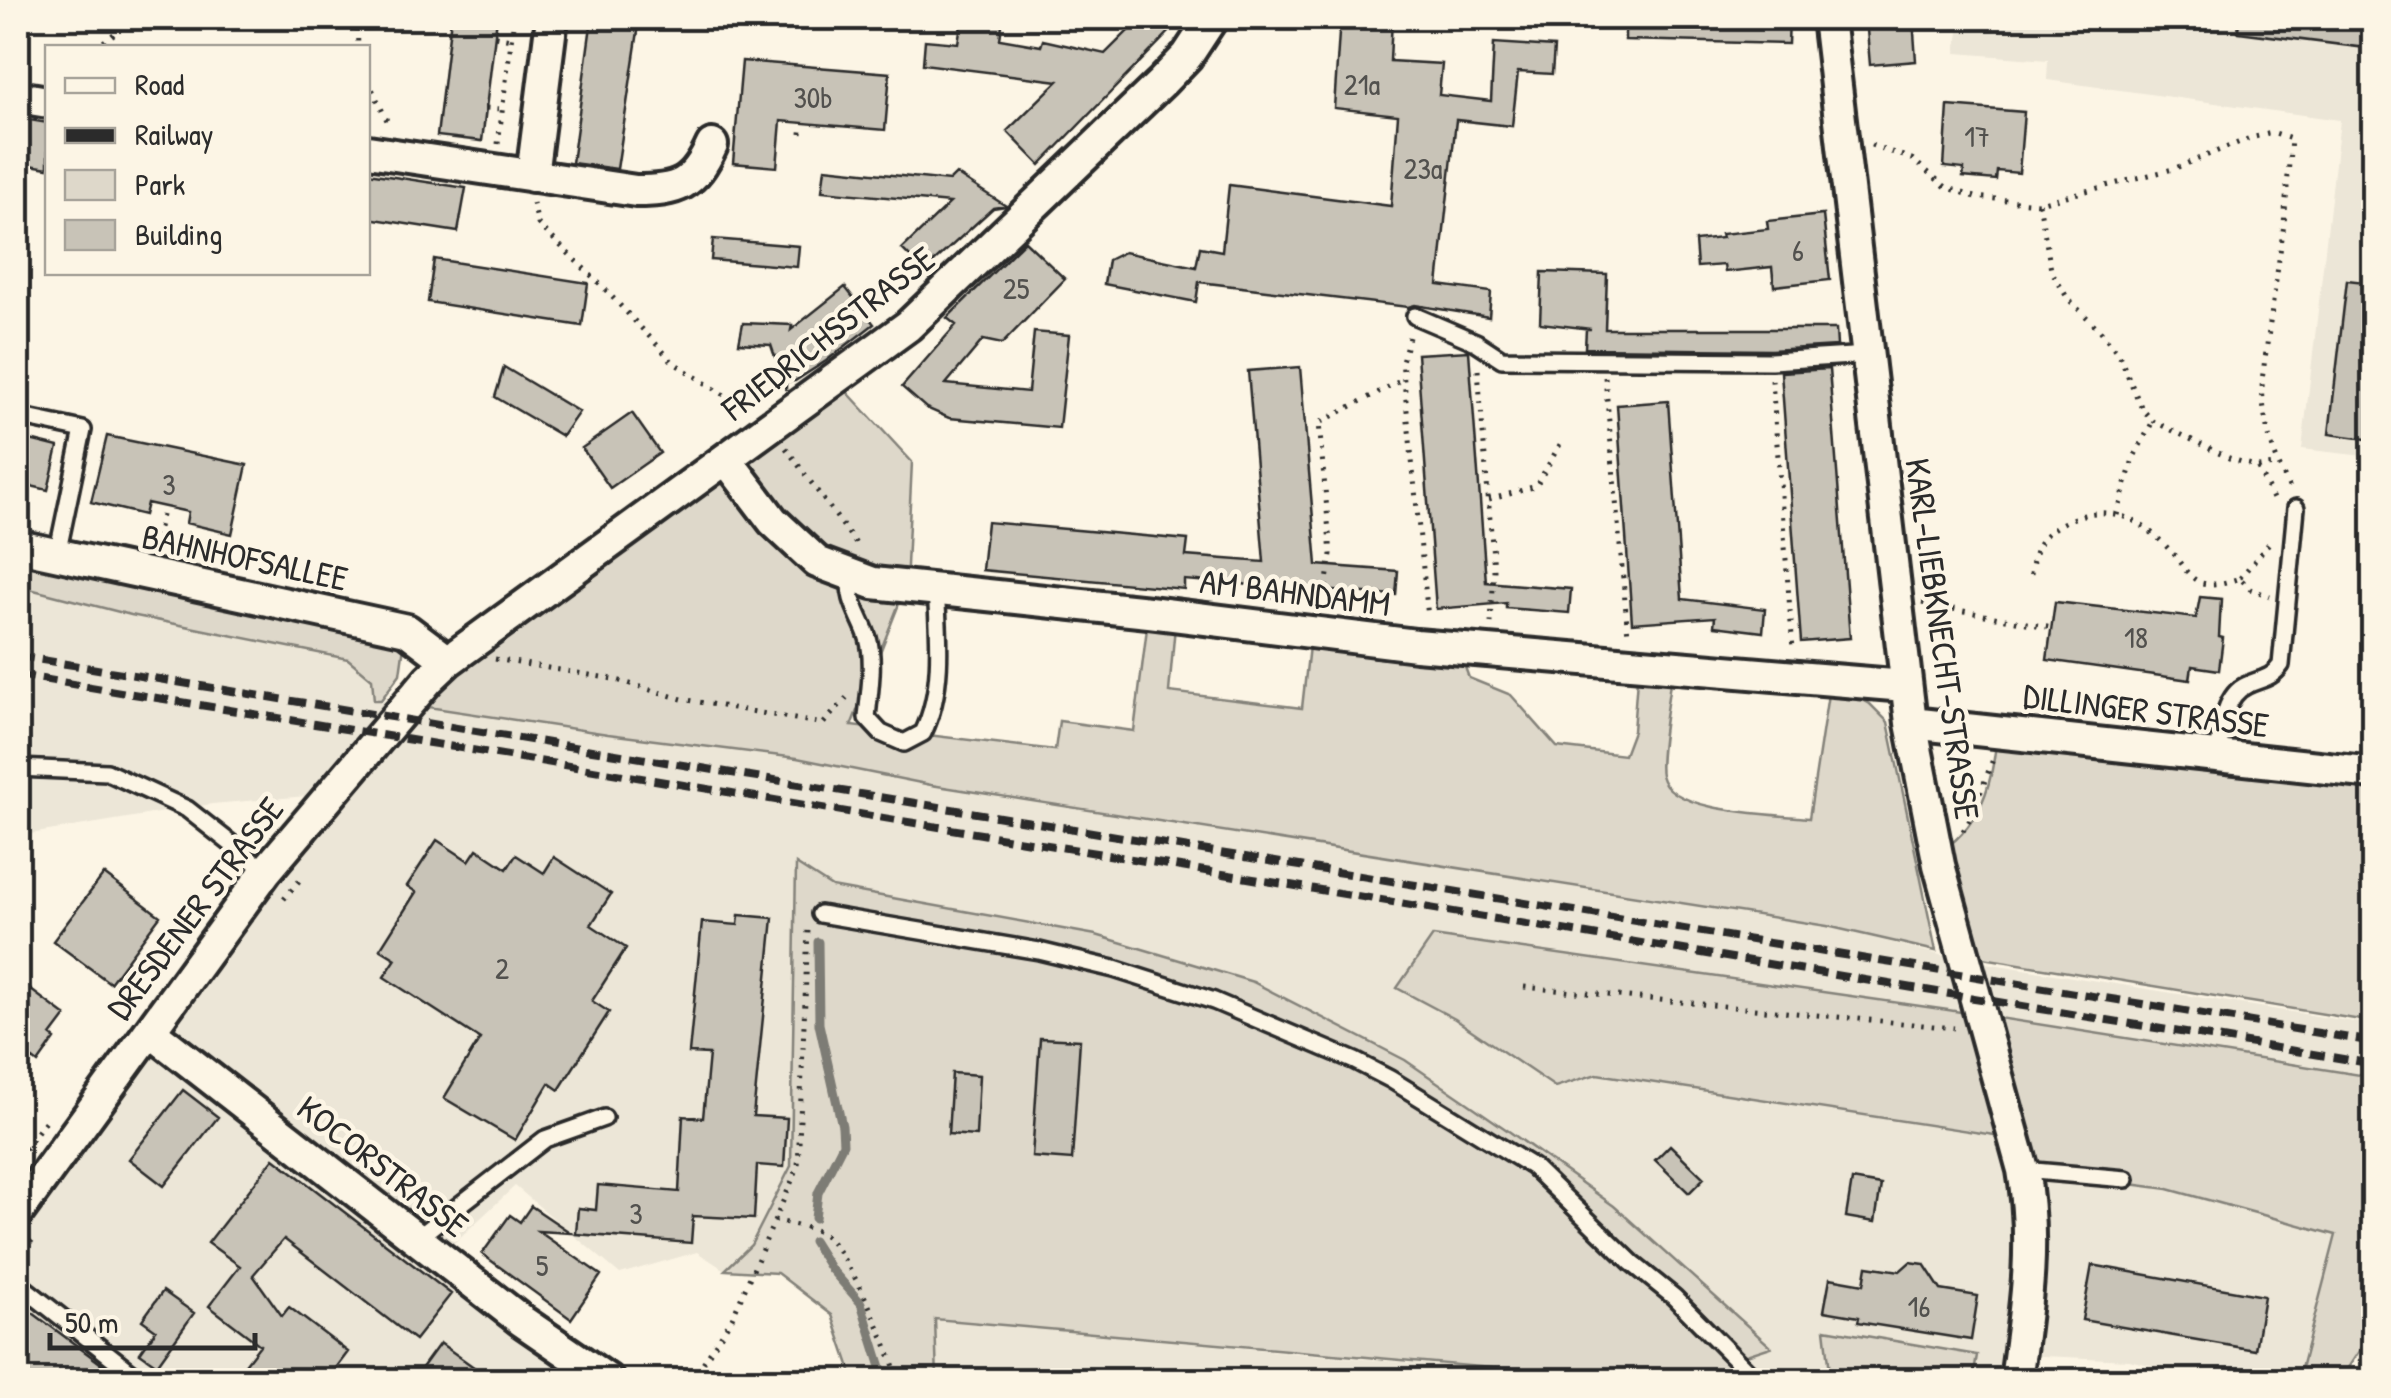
<svg xmlns="http://www.w3.org/2000/svg" width="2391" height="1398" font-family="'Patrick Hand',sans-serif">
  <style>
    .built { fill: #ece6d7 }
    .green { fill: #ded8ca; stroke: #84827a; stroke-width: 2.5 }
    .lines { fill: none; stroke-linecap: round; stroke-linejoin: round }
    .stream { stroke: #7d7b74; stroke-width: 9 }
    .building { fill: #c8c3b7; stroke: #2b2b2b; stroke-width: 2.5 }
    .lane-casing { stroke: #2b2b2b; stroke-width: 22 }
    .street-casing { stroke: #2b2b2b; stroke-width: 38 }
    .path { stroke: #2b2b2b; stroke-width: 5; stroke-dasharray: 2.5 8; stroke-linecap: butt }
    .lane { stroke: #fcf5e5; stroke-width: 15 }
    .street { stroke: #fcf5e5; stroke-width: 30 }
    .rail { stroke: #2b2b2b; stroke-width: 8; stroke-dasharray: 15 8; stroke-linecap: butt }
    .labels { text-anchor: middle; dominant-baseline: central; stroke-width: 9; stroke-linejoin: round; paint-order: stroke }
    .number-label { font-size: 30px; fill: #52514e }
    .street-label { font-size: 35px; fill: #2b2b2b; stroke: #fcf5e5 }
  </style>
  <rect width="100%" height="100%" fill="#fcf5e5"/>
  <filter id="ink" filterUnits="userSpaceOnUse"><feTurbulence type="fractalNoise" baseFrequency=".01" numOctaves="2"/><feDisplacementMap in="SourceGraphic" scale="20" xChannelSelector="R" yChannelSelector="G"/><feConvolveMatrix kernelMatrix="1 2 1 2 8 2 1 2 1" color-interpolation-filters="sRGB"/></filter>
  <g filter="url(#ink)">
    <!-- built -->
    <path class="built" d="M1961,18H2373V457L2302,449L2340,120L2047,80L2048,60L1956,53Z
      M18,586L131,615L348,659L373,679L375,700L608,734L797,758L1197,828L1827,926L1948,957L2373,1025V1077L1948,1010L1433,936L1397,987L1455,1019L1554,1087L1597,1074L2014,1138L2024,1170L2168,1189L2336,1235L2297,1380H2212L2129,1360L2020,1355L2016,1380H1973L1976,1355L1825,1330L1831,1380H1756L1734,1359L1770,1346L1614,1206L1405,1060L1253,982L1096,935L832,887L797,864L791,1165L751,1245L725,1270L697,1252L620,1274L515,1186L439,1257L573,1357L559,1380H18V1213L324,798L307,796L212,804L18,836Z
      M935,1319L1351,1358L1626,1380H937Z"/>
    <!-- green -->
    <path class="green" d="M838,382L912,462L906,586L851,726L1055,750L1059,721L1134,731L1149,612L1176,615L1169,692L1302,708L1309,646L1456,665L1465,667L1469,678L1511,695L1557,747L1624,755L1633,731L1638,665L1672,667C1670,689 1657,758 1661,775C1670,814 1775,814 1809,818L1830,681L1870,704L1888,722L1936,951L1827,926L931,785L797,758L608,734L408,704L726,460L851,576L728,459Z
      M18,547L406,631L400,674L381,700H374L372,679L348,659L131,615L18,586Z
      M1998,719L2373,764V1022L1971,956L1940,852C1987,821 1995,772 1998,719Z
      M796,864L832,887L1096,935L1253,982L1405,1060L1510,1132L1614,1206L1771,1347L1734,1359L1755,1380H1628L935,1319L937,1380H854L832,1315L777,1273L725,1270L751,1245L791,1166Z
      M1433,936L1948,1010L2373,1077V1330L2340,1380H2298L2336,1235L2168,1189L2024,1170L2014,1138L1597,1074L1555,1087L1455,1019L1397,988Z
      M1825,1329L1977,1355L1973,1380H1831Z"/>
    <g class="lines">
      <!-- stream -->
      <path class="stream" d="M815,1218L818,1193L843,1144L842,1126L819,1024L818,942
        M813,1241L830,1268L861,1303L885,1380"/>
    </g>
    <!-- building -->
    <path class="building" d="M451,18H497L482,141L437,136Z
      M592,18H640L617,169L572,163Z
      M962,18H1003L1000,39L1041,46L1043,40L1105,54L1138,21L1176,25L1040,165L1007,131L1058,81L923,64L925,40L958,43Z
      M1340,18H1392L1390,61L1442,64L1439,95L1491,101L1494,43L1554,47L1552,74L1518,72L1512,126L1456,120L1438,285L1491,292L1489,317L1415,305L1408,307L1199,282L1196,302L1104,284L1108,260L1124,252L1196,267L1200,247L1222,251L1229,185L1391,206L1398,115L1334,108Z
      M1625,18H1789L1788,44L1625,40Z
      M1866,18H1913L1916,61L1870,65Z
      M2239,18H2374V49L2238,32Z
      M742,61L890,73L885,130L781,121L777,167L733,163Z
      M1948,106L2024,112L2019,173L1997,171L1996,180L1963,177L1964,169L1944,167Z
      M18,118L48,123V168L18,163Z
      M825,168L949,181L956,174L1006,206L993,208L924,271L902,249L950,203L822,191Z
      M368,173L466,188L458,232L368,218Z
      M1823,215L1830,280L1774,286L1772,267L1725,272L1724,265L1697,267L1695,241L1722,238L1721,234L1768,229L1767,221Z
      M713,239L799,246L797,267L711,260Z
      M1025,241L1065,279L1002,344L983,340L946,384L1028,392L1034,332L1069,335L1059,428L949,418L926,408L902,387L956,325L947,318Z
      M434,259L588,283L582,326L428,302Z
      M1542,272L1607,274L1605,329H1836L1837,346L1771,350L1585,348L1586,329H1591L1540,323Z
      M2347,280L2374,283V440L2329,434Z
      M845,287L874,324L826,361L795,381H786V390L771,345L739,343L743,323L792,325L791,330Z
      M1469,351L1486,582L1571,589L1569,613L1506,608V603L1436,609L1417,354Z
      M504,367L579,412L562,436L495,397Z
      M1300,367L1317,565L1398,571L1396,595L1319,590V593L1267,598L1266,586L1184,580V589L982,570L987,522L1188,540L1186,556L1264,562L1248,371Z
      M1829,369L1850,638L1801,642L1781,372Z
      M1668,401L1682,599L1765,609L1763,632L1714,626L1715,617L1632,623L1617,405Z
      M632,413L660,453L610,488L582,448Z
      M107,436L247,465L232,534L186,523L188,512L147,503L144,515L91,502Z
      M18,437L58,447L48,490L18,483Z
      M2200,597L2221,599L2219,637L2223,638L2219,670L2192,666L2190,680L2047,660L2055,602L2196,618Z
      M437,840L469,861L477,849L507,869L516,855L544,873L554,857L611,894L591,925L626,948L592,1001L609,1012L559,1090L549,1083L515,1140L444,1098L480,1039L384,977L396,959L380,949L416,892L407,886Z
      M104,874L160,916L110,983L53,941Z
      M739,915L773,918L753,1116L787,1118L784,1167L757,1165L754,1219L693,1216L691,1243L576,1234L578,1208L596,1210L598,1185L679,1192L683,1116L703,1118L709,1054L689,1053L702,922L738,925Z
      M31,990L66,1016L51,1036L55,1039L38,1063L33,1059L18,1080V1008Z
      M1040,1038L1080,1040L1072,1160L1032,1157Z
      M952,1073L979,1075L976,1136L948,1134Z
      M183,1090L218,1117L164,1186L129,1159Z
      M1670,1145L1704,1178L1689,1193L1655,1160Z
      M274,1158L451,1294L415,1340L284,1239L253,1275L282,1316L289,1307L348,1352L327,1380H233L260,1345L209,1306L240,1266L208,1243Z
      M1852,1180L1881,1185L1875,1222L1846,1217Z
      M531,1206L571,1233L538,1231L601,1275L571,1319L482,1254L510,1215L520,1222Z
      M1910,1262L1924,1264L1941,1290L1978,1296L1971,1340L1858,1322L1859,1317L1824,1311L1830,1278L1864,1284L1867,1266L1900,1271Z
      M2092,1265L2264,1296L2255,1350L2082,1320Z
      M163,1291L194,1313L157,1365L140,1353L156,1330L142,1320Z
      M18,1302L123,1380H18Z
      M440,1343L492,1380H413Z"/>
    <g class="lines">
      <!-- lane casing -->
      <g class="lane-casing">
        <path id="lane" d="M1415,316L1476,342L1502,359L1771,361L1868,355
          M18,416L83,430L57,555
          M851,577C846,599 862,618 868,638C875,662 869,693 867,718L881,733L904,743L923,733C944,690 939,636 936,590
          M2218,756C2221,732 2223,695 2247,685C2262,678 2271,679 2281,665L2296,508
          M18,768L107,772L187,809L266,871
          M820,914L1039,951L1114,969L1214,1001L1355,1061L1390,1079L1533,1167L1632,1263L1674,1297L1756,1380
          M2023,1170L2126,1179
          M416,1239L545,1139L604,1118
          M18,1283L141,1380"/>
      </g>
      <!-- street casing -->
      <g class="street-casing">
        <path id="street" d="M1828,18L1911,723L1939,865L2023,1170C2036,1242 2026,1309 2016,1380
          M18,97L48,102
          M368,151L636,191C678,191 694,185 712,145
          M532,176L552,18
          M726,459L773,521L817,562L873,583L1149,612L1416,645L1905,686
          M18,546L407,630L448,661
          M1911,723L2374,773
          M150,1031L522,1321L608,1380
          M18,1212L266,871L429,679L448,661L908,326L1162,82L1187,56L1212,18"/>
      </g>
      <!-- path -->
      <path class="path" d="M357,18L358,48
        M18,22L36,18
        M495,36L511,39
        M95,48L135,18
        M368,80L390,127
        M486,108L502,109
        M801,134L802,123
        M498,144L514,18
        M1871,145L1912,159L1946,187L1975,197L2039,203L2173,169L2250,138L2272,133L2291,139L2284,224L2262,380C2263,425 2271,450 2290,489
        M533,203L538,224L600,284L674,363L748,410
        M2039,203L2051,270L2068,299L2100,330L2119,355L2142,409L2153,421L2229,458L2258,467L2275,465
        M1409,337L1402,361L1428,618
        M1478,370L1494,570L1491,623
        M1605,377L1628,635
        M1772,380L1793,649
        M786,448L859,548
        M2258,468L2275,503
        M1489,500L1536,486L1562,441
        M2117,515L2133,459L2153,421
        M154,548L164,507
        M2031,574C2034,547 2041,533 2067,521C2112,500 2146,522 2175,556C2182,565 2190,579 2202,583C2215,586 2227,582 2240,578L2250,589L2270,596
        M2240,578L2270,542
        M1922,603L2052,628
        M1323,608L1331,554L1319,423L1404,379
        M495,659L613,679L682,699L823,724L849,695
        M1963,831L1971,818L1993,759
        M284,899L299,881
        M1524,987L1954,1028
        M18,1157L47,1119
        M774,1220C789,1224 816,1227 827,1237C855,1267 887,1341 898,1380
        M18,1259L37,1234
        M692,1380L732,1318L798,1167L808,929
        M2349,1380L2374,1337"/>
      <!-- lane -->
      <use href="#lane" class="lane"/>
      <!-- street -->
      <use href="#street" class="street"/>
      <!-- rail -->
      <path class="rail" d="M18,656L2374,1042
        M18,675L2374,1064"/>
    </g>
  </g>
  <g class="labels">
    <!-- number labels -->
    <g class="number-label">
      <text x="1362" y="84">21a</text>
      <text x="813" y="97">30b</text>
      <text x="1977" y="136">17</text>
      <text x="1423" y="168">23a</text>
      <text x="1798" y="250">6</text>
      <text x="1016" y="288">25</text>
      <text x="169" y="484">3</text>
      <text x="2136" y="637">18</text>
      <text x="502" y="968">2</text>
      <text x="636" y="1213">3</text>
      <text x="542" y="1265">5</text>
      <text x="1919" y="1306">16</text>
    </g>
    <!-- street labels -->
    <g class="street-label">
      <text transform="translate(828 333) rotate(-38)">FRIEDRICHSSTRASSE</text>
      <text transform="translate(245 557) rotate(12)">BAHNHOFSALLEE</text>
      <text transform="translate(1295 592) rotate(7)">AM BAHNDAMM</text>
      <text transform="translate(1943 639) rotate(82)">KARL-LIEBKNECHT-STRASSE</text>
      <text transform="translate(2146 710) rotate(7)">DILLINGER STRASSE</text>
      <text transform="translate(195 908) rotate(-53)">DRESDENER STRASSE</text>
      <text transform="translate(383 1166) rotate(38)">KOCORSTRASSE</text>
    </g>
  </g>
  <!-- margin -->
  <rect width="2391" height="1398" fill="none" stroke="#fcf5e5" stroke-width="60"/>
  <rect x="30" y="30" width="2331" height="1338" fill="none" stroke="#2b2b2b" stroke-width="4" filter="url(#ink)"/>
  <!-- legend -->
  <rect x="45" y="45" width="325" height="230" fill="#fcf5e5" stroke="#a8a49b" stroke-width="2.5"/>
  <rect x="65" y="78" width="50" height="15" fill="#fcf5e5" stroke="#a8a49b" stroke-width="2.5"/>
  <text x="135" y="95" font-size="30" fill="#2b2b2b">Road</text>
  <rect x="65" y="128" width="50" height="15" fill="#2b2b2b" stroke="#a8a49b" stroke-width="2.5"/>
  <text x="135" y="145" font-size="30" fill="#2b2b2b">Railway</text>
  <rect x="65" y="170" width="50" height="30" fill="#ded8ca" stroke="#a8a49b" stroke-width="2.5"/>
  <text x="135" y="195" font-size="30" fill="#2b2b2b">Park</text>
  <rect x="65" y="220" width="50" height="30" fill="#c8c3b7" stroke="#a8a49b" stroke-width="2.5"/>
  <text x="135" y="245" font-size="30" fill="#2b2b2b">Building</text>
  <!-- scale -->
  <path d="M50 1333v15h205v-15" fill="none" stroke="#2b2b2b" stroke-width="5"/>
  <text x="65" y="1333" font-size="30" fill="#2b2b2b" stroke="#fcf5e5" stroke-width="8" paint-order="stroke">50 m</text>
</svg>
